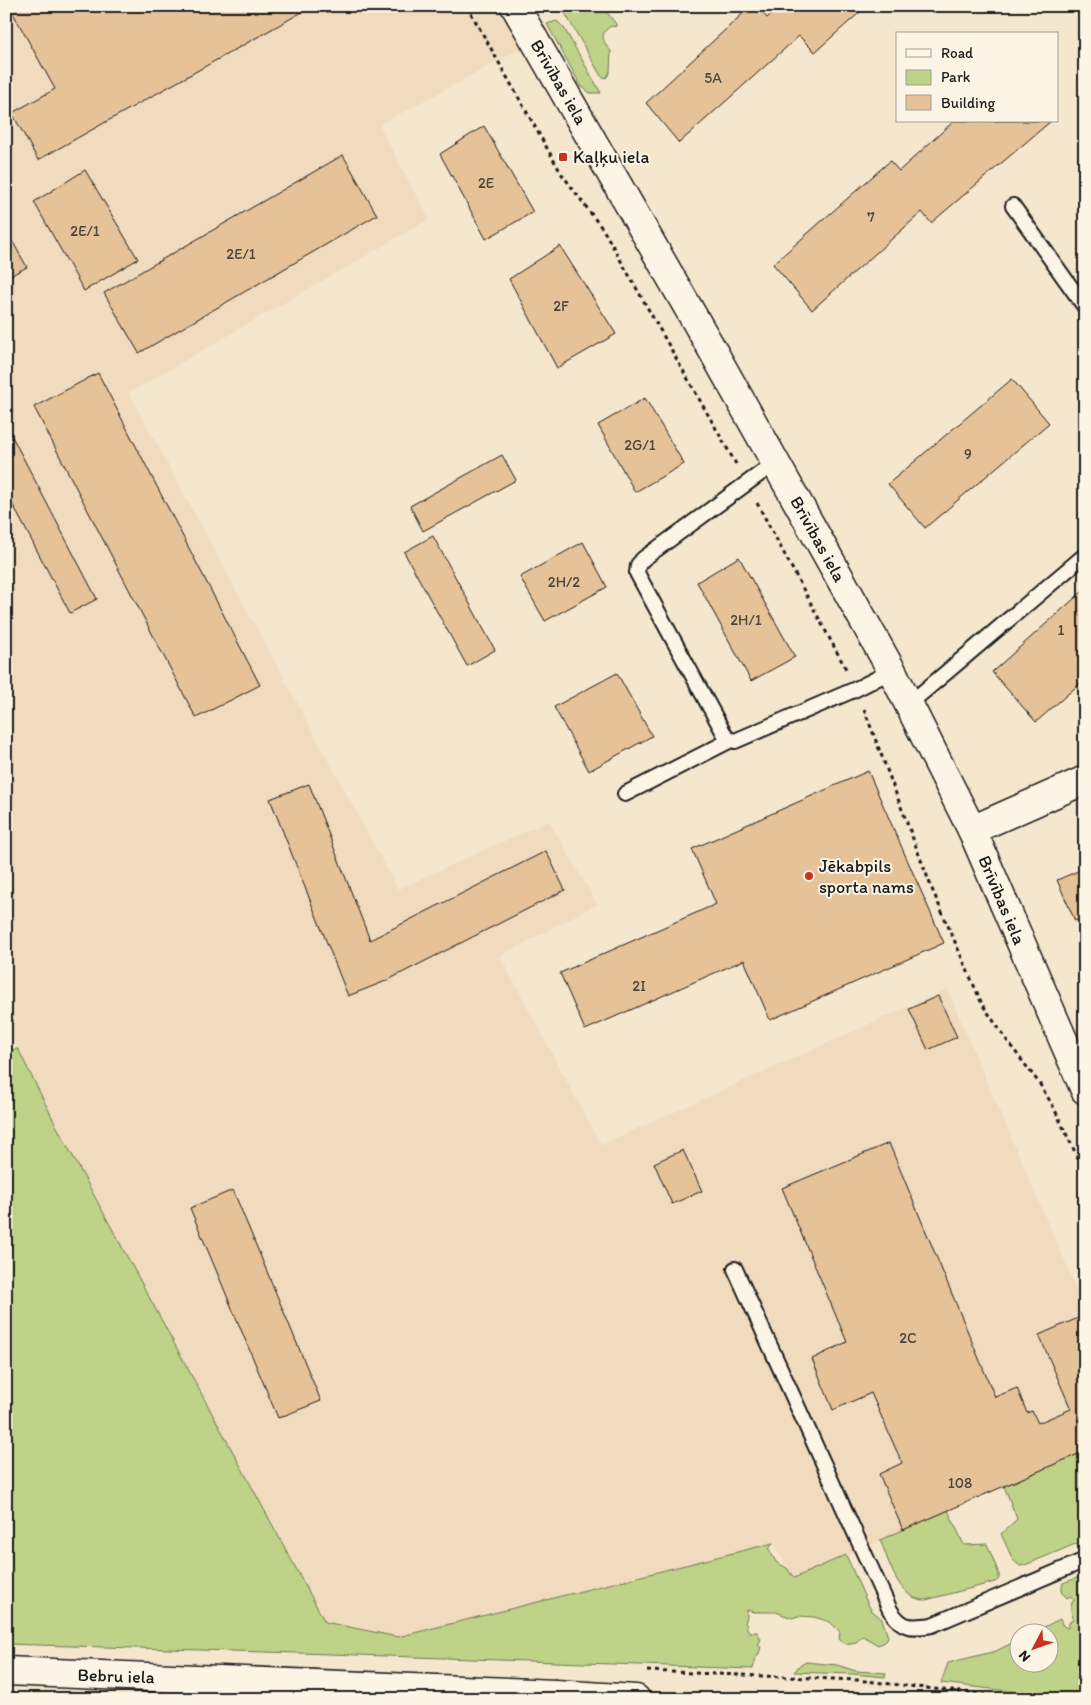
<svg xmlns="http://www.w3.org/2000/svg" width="1091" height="1705" font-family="Itim,sans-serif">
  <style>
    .built { fill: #f0dbbe }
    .green { fill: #bed288; stroke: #6d7752 }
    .building { fill: #e5c297; stroke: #1c1c1c }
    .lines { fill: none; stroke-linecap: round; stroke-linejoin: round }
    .lane-casing { stroke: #1c1c1c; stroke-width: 18 }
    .street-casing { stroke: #1c1c1c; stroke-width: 31 }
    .secondary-casing { stroke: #1c1c1c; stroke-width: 31 }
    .path { stroke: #1c1c1c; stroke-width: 3; stroke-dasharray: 4 4; stroke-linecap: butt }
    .lane { stroke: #fcf5e5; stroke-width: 14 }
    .street { stroke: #fcf5e5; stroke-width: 28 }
    .secondary { stroke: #fcf5e5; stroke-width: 28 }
    .poi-dot { fill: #c8321e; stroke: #fcf5e5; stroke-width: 2 }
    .labels { text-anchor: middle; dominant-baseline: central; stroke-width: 4; stroke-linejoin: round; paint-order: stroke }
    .number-label { font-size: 15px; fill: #4e463b }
    .street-label { font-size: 18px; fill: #1c1c1c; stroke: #fcf5e5 }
    .poi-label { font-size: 18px; fill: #1c1c1c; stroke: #fcf5e5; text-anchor: start }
  </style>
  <rect width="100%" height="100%" fill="#f5e6ce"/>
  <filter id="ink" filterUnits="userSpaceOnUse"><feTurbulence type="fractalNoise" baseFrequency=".02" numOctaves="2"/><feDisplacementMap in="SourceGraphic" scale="10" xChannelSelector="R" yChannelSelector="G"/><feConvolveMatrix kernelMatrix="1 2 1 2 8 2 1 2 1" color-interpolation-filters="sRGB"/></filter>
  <g filter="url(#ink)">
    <!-- built -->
    <path class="built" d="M6,6H515L535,41L379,125L429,219L129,393L398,889L549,821L597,904L500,956L601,1145L947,989L1085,1309V1451L794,1579L773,1543L398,1637L325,1622L57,1127L6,1026Z"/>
    <!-- green -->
    <path class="green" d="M561,6H577L578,8L581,6H602L616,24V27L612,26C599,32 602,42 611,51L610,71L607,77L603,78L601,76Z
      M557,21L564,28L601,93H590L581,86L547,24Z
      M6,1048L10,1050L18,1049L57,1127L325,1622L398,1637L773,1543L769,1549L776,1562L787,1568L794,1578L846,1555L865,1598L871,1610L882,1619L888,1637L885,1642L878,1645L863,1636L856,1642L845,1644L839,1639L840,1632L830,1622L814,1617L798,1616L792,1618L776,1612H753L747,1610V1617L745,1623L747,1625V1629L750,1632H757L761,1639L758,1645L761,1647L758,1656L755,1658L753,1669L330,1654L6,1644Z
      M1085,1451V1540L1025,1565L1020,1566L1013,1560L1001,1534L1017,1519L1004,1486Z
      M948,1510L964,1545L987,1544L999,1574V1579L995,1582L926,1600C898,1601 889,1560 880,1540Z
      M1085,1575V1699L1050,1696L941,1683L948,1663L996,1651L1018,1640V1662H1048V1632H1034L1060,1619L1063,1626L1068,1628L1069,1623L1073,1618C1071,1612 1069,1605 1074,1600L1070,1596L1067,1598L1061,1592L1063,1583Z
      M806,1662L837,1665L856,1671L886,1673L885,1677L852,1674L794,1672L799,1666Z
      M169,1696L289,1699H133L134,1697Z"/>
    <!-- building -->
    <path class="building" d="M9,6H313L38,160L12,113L55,89Z
      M751,6H758L767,18L781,6H867L815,52L799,36L679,143L646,103Z
      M954,121H1051L931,223L922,212L812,310L773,264L890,161L899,171Z
      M484,126L533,212L486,239L440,154Z
      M343,155L377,215L139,353L104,293Z
      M85,170L138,259L84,291L34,202Z
      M6,230L27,267L6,278Z
      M560,246L616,334L557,368L509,279Z
      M98,373L260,685L196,718L34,407Z
      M1012,379L1049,423L925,528L888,484Z
      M645,398L684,464L635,492L598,425Z
      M6,425L97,599L70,613L6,492Z
      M502,455L516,480L423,531L410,506Z
      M433,536L495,650L467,666L404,552Z
      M583,542L607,587L545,621L520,577Z
      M739,557L795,657L751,681L697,582Z
      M1085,589V679L1036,722L992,672Z
      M617,673L652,736L589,771L554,707Z
      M868,771L944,943L770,1020L744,960L585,1030L560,973L716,904L692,849Z
      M309,784L370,940L546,851L565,890L386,981L348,996L270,799Z
      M1085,868V917L1075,921L1057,880Z
      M938,996L957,1037L928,1050L909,1009Z
      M889,1143L995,1397L1017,1388L1027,1413L1032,1411L1038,1423L1071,1409L1039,1335L1085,1315V1451L903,1530L879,1474L902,1463L871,1393L833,1410L812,1359L847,1342L782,1188Z
      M683,1150L702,1191L672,1204L654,1163Z
      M233,1190L321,1401L278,1418L190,1208Z"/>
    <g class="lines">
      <!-- lane casing -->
      <g class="lane-casing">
        <path id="lane" d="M1013,206L1085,307
          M909,704L1085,555
          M731,740L726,737L637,573L638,565L643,559L776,462
          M625,794L731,740L735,741L856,689L892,671
          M735,1269L890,1610C902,1629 911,1628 932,1625L1085,1560"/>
      </g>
      <!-- street casing -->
      <g class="street-casing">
        <path id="street" d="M972,830L1085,780
          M555,1694L636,1699"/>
      </g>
      <!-- secondary casing -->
      <g class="secondary-casing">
        <path id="secondary" d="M515,6L709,344L892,671L972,830L1085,1090
          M6,1671L555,1694V1699"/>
      </g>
      <!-- path -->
      <path class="path" d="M467,6L561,173L604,231L736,464
        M757,503L846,669
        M864,709L932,889L982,1004L1008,1042L1039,1083L1053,1106L1085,1173
        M647,1671L857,1680L943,1690
        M942,1699L943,1690L1027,1699"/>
      <!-- lane -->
      <use href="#lane" class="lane"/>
      <!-- street -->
      <use href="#street" class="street"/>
      <!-- secondary -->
      <use href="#secondary" class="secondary"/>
    </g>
  </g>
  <!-- markers -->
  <g class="poi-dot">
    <rect x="558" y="152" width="10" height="10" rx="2.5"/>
    <circle cx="809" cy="876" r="5"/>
  </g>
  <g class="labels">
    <!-- number labels -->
    <g class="number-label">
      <text x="713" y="78">5A</text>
      <text x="486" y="183">2E</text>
      <text x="871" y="217">7</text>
      <text x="85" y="231">2E/1</text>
      <text x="241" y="254">2E/1</text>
      <text x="561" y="306">2F</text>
      <text x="640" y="445">2G/1</text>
      <text x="968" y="454">9</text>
      <text x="564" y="582">2H/2</text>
      <text x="746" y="620">2H/1</text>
      <text x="1061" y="630">1</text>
      <text x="639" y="986">2I</text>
      <text x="908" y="1338">2C</text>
      <text x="960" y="1483">108</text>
    </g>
    <!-- street labels -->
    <g class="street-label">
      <text transform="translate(559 82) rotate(60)">Brīvības iela</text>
      <text transform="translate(818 539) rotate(61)">Brīvības iela</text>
      <text transform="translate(1002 900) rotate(67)">Brīvības iela</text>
      <text transform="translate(116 1676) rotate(2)">Bebru iela</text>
    </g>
    <!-- poi labels -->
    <g class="poi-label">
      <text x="573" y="157">Kaļķu iela</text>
      <text x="819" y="866">Jēkabpils<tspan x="819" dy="21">sporta nams</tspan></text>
    </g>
  </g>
  <!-- margin -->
  <rect width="1091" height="1705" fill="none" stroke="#fcf5e5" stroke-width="25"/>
  <rect x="12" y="12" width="1066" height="1680" fill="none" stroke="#1c1c1c" stroke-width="2" filter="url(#ink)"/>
  <!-- legend -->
  <rect x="896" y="32" width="162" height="90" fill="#fcf5e5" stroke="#a29e95"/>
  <rect x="906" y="49" width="25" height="8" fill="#fcf5e5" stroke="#a29e95"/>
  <text x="941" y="58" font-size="15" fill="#1c1c1c">Road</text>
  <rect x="906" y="70" width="25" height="15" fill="#bed288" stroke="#a29e95"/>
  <text x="941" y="82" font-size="15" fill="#1c1c1c">Park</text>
  <rect x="906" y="95" width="25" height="15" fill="#e5c297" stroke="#a29e95"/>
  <text x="941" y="108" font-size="15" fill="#1c1c1c">Building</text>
  <!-- north arrow -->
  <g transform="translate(1034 1648) rotate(229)"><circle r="24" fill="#fcf5e5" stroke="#a29e95"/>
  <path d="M0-4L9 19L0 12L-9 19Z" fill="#c8321e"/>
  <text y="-8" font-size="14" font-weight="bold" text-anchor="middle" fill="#1c1c1c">N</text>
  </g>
</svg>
